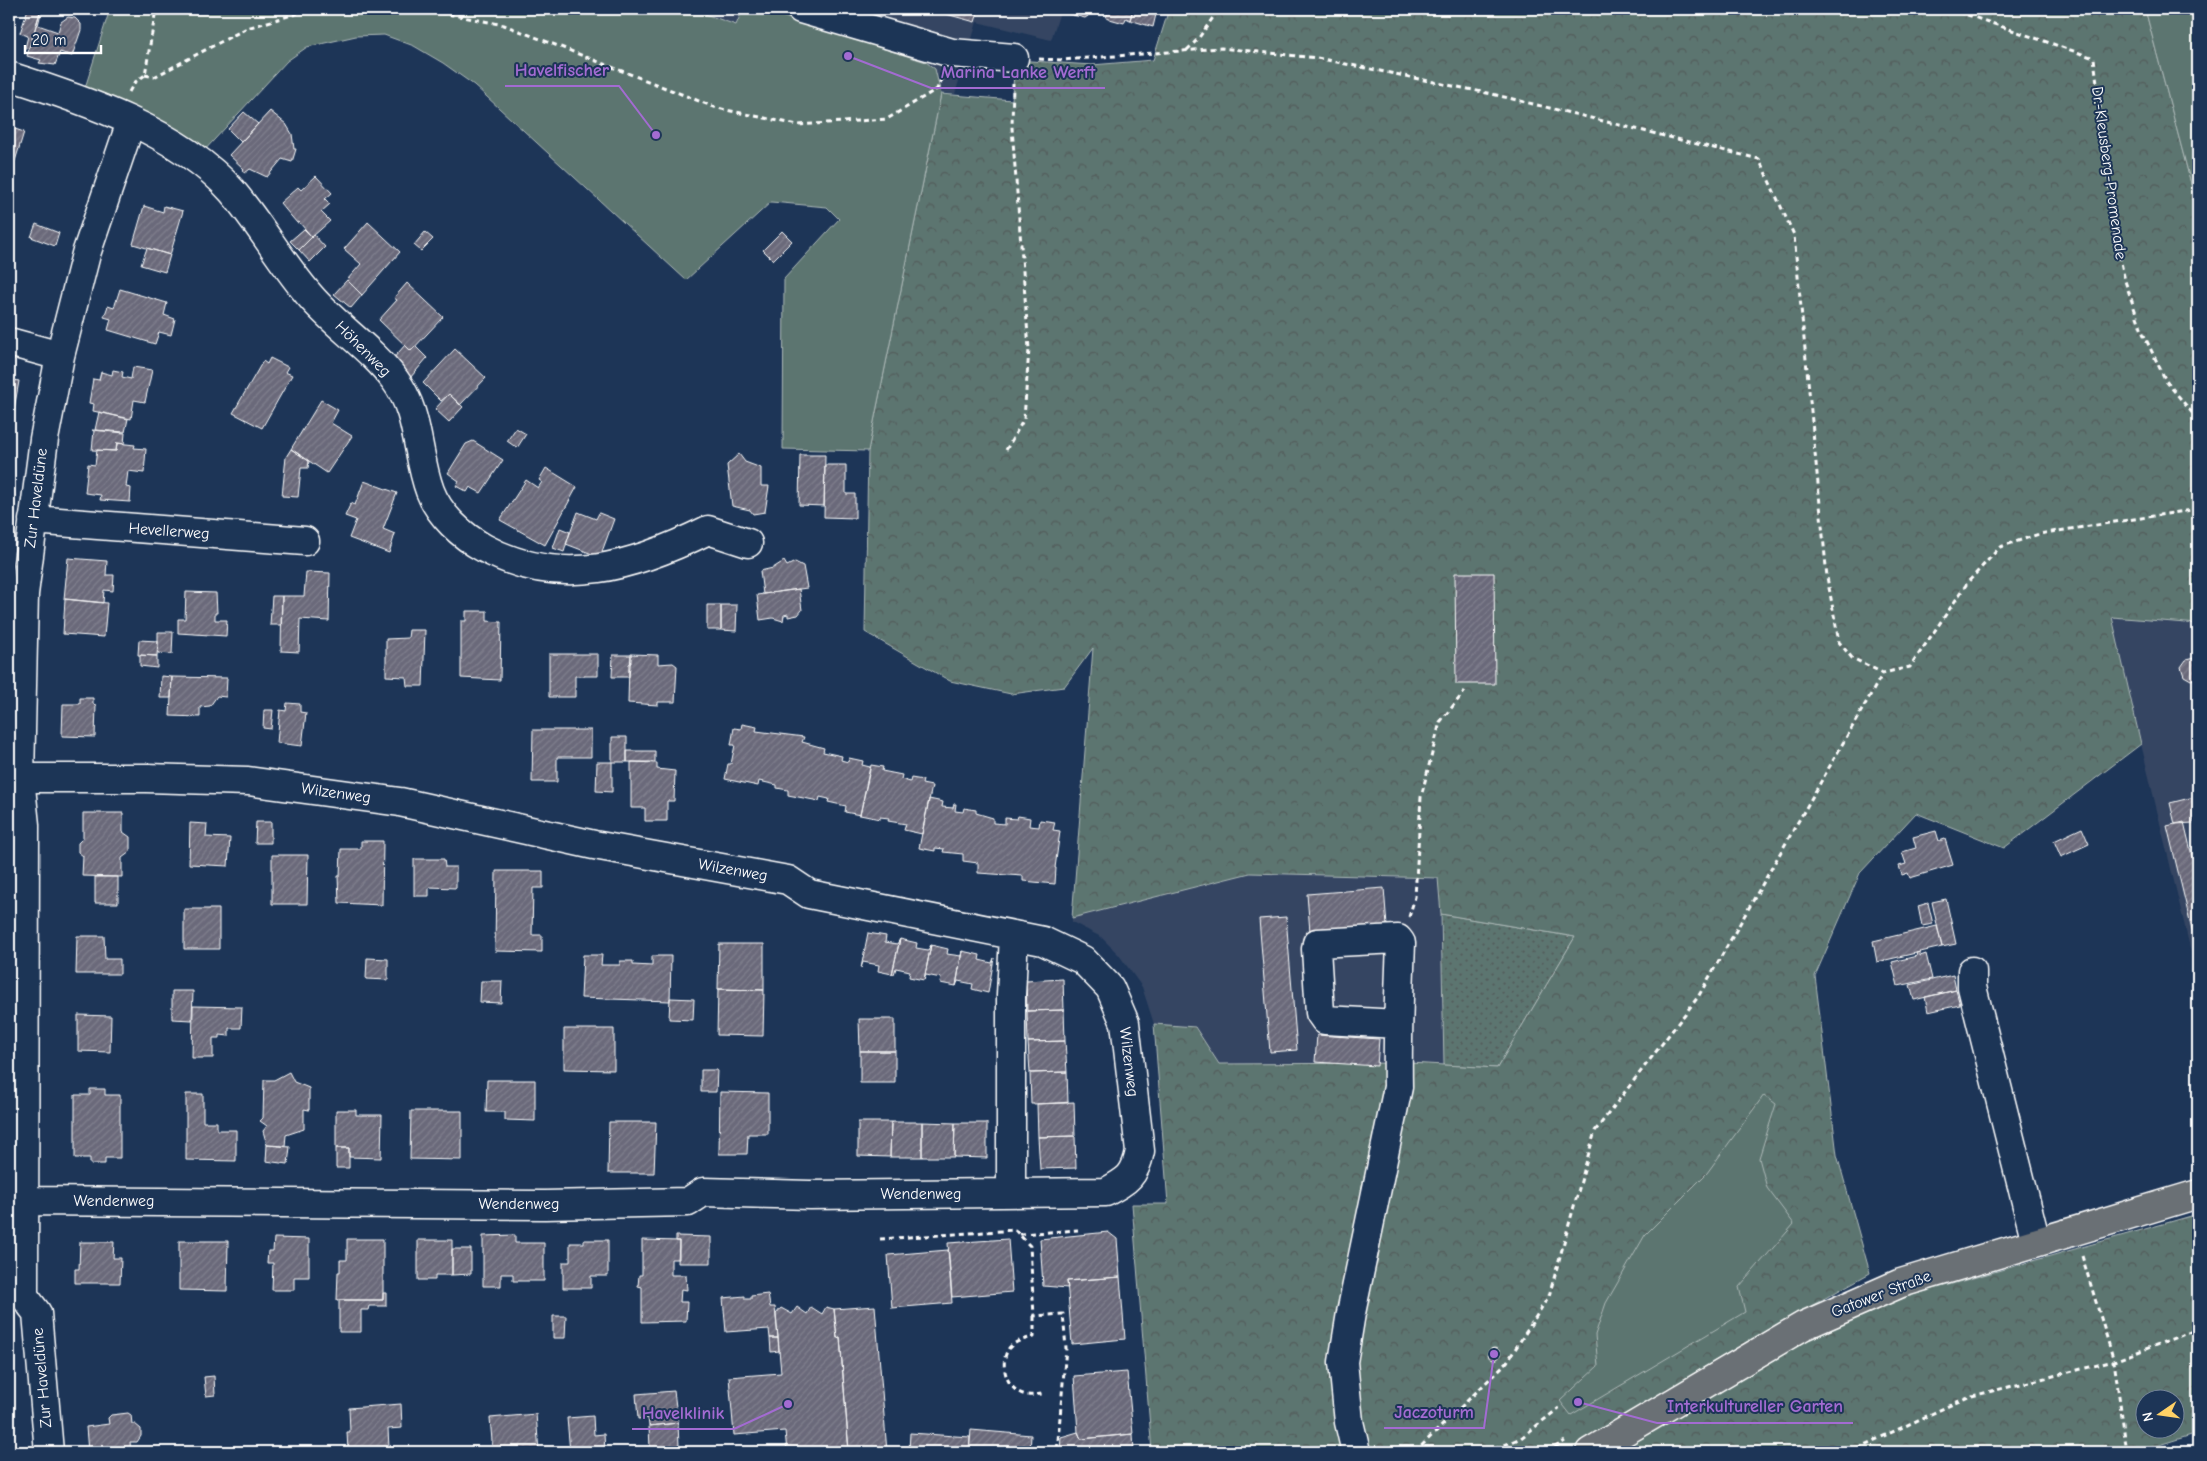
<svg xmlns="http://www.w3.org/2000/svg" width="2207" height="1461" font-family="'Comic Neue',sans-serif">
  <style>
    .built { fill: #344562 }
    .grass { fill: url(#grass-dots); stroke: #aebab8 }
    .forest { fill: url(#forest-crowns); stroke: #aebab8; fill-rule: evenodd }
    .green { fill: #5c7470; stroke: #aebab8 }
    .building { fill: url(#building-hatch); stroke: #fff }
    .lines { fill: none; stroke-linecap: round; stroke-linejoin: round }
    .minor-casing { stroke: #fff; stroke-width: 31 }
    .major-casing { stroke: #fff; stroke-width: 31 }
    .path { stroke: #fff; stroke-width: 3; stroke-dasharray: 5 4; stroke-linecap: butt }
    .minor { stroke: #1d3557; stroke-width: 28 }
    .major { stroke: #6b7074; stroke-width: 28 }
    .labels { text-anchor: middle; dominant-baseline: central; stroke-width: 4; stroke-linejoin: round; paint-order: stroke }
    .street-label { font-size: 16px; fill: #fff; stroke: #1d3557 }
    .leader { fill: none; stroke: #a36bd2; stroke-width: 2 }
    .callout-dot { fill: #a36bd2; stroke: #1d3557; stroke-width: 2 }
    .callout-label { font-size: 18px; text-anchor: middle; font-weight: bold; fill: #a36bd2; stroke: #1d3557; stroke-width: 4; stroke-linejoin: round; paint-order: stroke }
  </style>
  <defs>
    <pattern id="grass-dots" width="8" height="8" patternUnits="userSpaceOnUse" patternTransform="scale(1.25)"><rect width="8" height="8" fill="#5c7470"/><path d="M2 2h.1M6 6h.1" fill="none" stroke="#525c5a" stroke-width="1.8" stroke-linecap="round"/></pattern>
    <pattern id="forest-crowns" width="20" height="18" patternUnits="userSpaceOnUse" patternTransform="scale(1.25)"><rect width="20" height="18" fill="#5c7470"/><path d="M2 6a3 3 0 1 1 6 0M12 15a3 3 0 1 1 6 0" fill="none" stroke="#525c5a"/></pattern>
    <pattern id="building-hatch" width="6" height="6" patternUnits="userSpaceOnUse" patternTransform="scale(1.25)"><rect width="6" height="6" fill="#6a697a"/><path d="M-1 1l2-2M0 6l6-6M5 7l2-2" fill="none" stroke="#80808e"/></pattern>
  </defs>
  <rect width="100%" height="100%" fill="#1d3557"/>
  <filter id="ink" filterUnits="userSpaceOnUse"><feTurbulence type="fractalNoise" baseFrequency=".02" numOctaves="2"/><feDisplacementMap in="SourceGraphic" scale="10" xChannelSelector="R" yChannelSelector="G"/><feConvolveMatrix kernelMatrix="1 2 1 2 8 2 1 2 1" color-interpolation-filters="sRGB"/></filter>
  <g filter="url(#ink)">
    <!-- built -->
    <path class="built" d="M551,9H1061L1051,40L977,22L955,94L867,85Z
      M2112,616L2198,624V981L2141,744Z
      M1250,873L1439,878L1441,914L1444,1065L1219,1064L1195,1027L1154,1024L1142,987L1119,955L1101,937L1072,922V918Z"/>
    <!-- grass -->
    <path class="grass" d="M1441,914L1575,937L1497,1068L1444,1065Z"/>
    <!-- forest -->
    <path class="forest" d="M1169,9H2145L2198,210V624L2112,617L2141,744L2004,848L1916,813L1860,873L1815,976L1837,1155L1870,1273L1743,1344L1566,1452H1152L1132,1204H1168L1154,1024L1195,1027L1219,1064L1409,1063L1497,1068L1575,937L1441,914L1438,878L1250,873L1072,918L1093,648L1064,687L1011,694L950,681L865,632L868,451L941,94L1012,100L1015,60L1092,65L1153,60Z
      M2198,1214V1433L2136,1452H1617L1758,1367L1825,1331L1906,1297ZM2144,1398H2174V1428H2144Z"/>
    <!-- green -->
    <path class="green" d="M110,9H691L736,25L743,9H759L926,62L935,69L941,94L868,451L783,449L784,279L839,219L827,207L771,202L686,280L474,85L443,63L414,46L384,35L356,36L307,47L287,61L202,153L84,91Z
      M2145,9H2198V210Z
      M1764,1095L1776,1104L1759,1158L1767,1188L1794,1224L1739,1287L1745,1312L1571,1415L1560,1401L1598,1366L1595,1335L1606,1303L1645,1235L1707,1173Z"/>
    <!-- building -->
    <path class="building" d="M28,9L40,12L29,49L25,48L28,36L20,33Z
      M928,9H979L975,22Z
      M1070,9H1089L1088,16L1085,18L1069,14Z
      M1109,9H1133L1130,20L1126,18L1124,23L1106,18Z
      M1133,9L1157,10L1153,27L1130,20Z
      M40,12L41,13L38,25L58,32L61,22L68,17L75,18L81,24V30L72,56L60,52L55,65L39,63L41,60L27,56Z
      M270,111L286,124L292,134L294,149H296L292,162L282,159L267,177L250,169L245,173L242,171L244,169L229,155Z
      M244,112L258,124L241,142L228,129Z
      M9,127L24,132L15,161L9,159Z
      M316,176L332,193L325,199L330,204L321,212L330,221L312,237L299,222L297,223L280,203L298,187L301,190Z
      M144,206L163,212L164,206L183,211L170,255L133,244Z
      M368,222L400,252L362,295L347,280L361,264L344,249Z
      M36,224L59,233L55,246L31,237Z
      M304,229L312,237L299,250L290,241Z
      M782,231L792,241L773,260L763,250Z
      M425,232L433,239L421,251L414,245Z
      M314,235L325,247L310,262L299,250Z
      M147,248L170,255L165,272L141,265Z
      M347,280L362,295L351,308L334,294Z
      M407,283L443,317L411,351L379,320L397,300L394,298Z
      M120,289L167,303L164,315L175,319L171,335L159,332L155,344L108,330L111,319L104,317L108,306L114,308Z
      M405,345L411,351L415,346L427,358L410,378L392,360Z
      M455,349L486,378L460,405L449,394L441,401L423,383Z
      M270,358L288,367L285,372L292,375L262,428L233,413L263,361L267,364Z
      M133,367L152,370L145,402L134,400L131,419L93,411L94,404L89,403L93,379L99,380L101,372L112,375L113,370L123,372L122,377L131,379Z
      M9,379L19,381L13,415H9Z
      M449,394L463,407L449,422L435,409Z
      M321,400L338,410L331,423L352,436L327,473L291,449Z
      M99,412L128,419L125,432L95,430Z
      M516,428L526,434L517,448L507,441Z
      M92,430L125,433L124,444L117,443L116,451L92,450L94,431Z
      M473,441L503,460L481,493L470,487L467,492L456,486L459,481L448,473L466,444Z
      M117,443L135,445L134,448L146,449L144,473L128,471L126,487L131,488L130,502L100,500L101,495L85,493L88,464L95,465L97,450L116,451Z
      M291,449L309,461L308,468H301L298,497L282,496L286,457Z
      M739,454L745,462L761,468V486H769L765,512L753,514L750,510L732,506L727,465Z
      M800,455H825L824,506L799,505Z
      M825,465H846V494H855V518L824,517Z
      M546,468L577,487L545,545L500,520L526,480L538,488L542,482L539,480Z
      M364,481L397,493L383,529L395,534L389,553L349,538L356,520L345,516L351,503L355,505Z
      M578,512L596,519L599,513L614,519L600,557L566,544Z
      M560,528L570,532L564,552L553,548Z
      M68,558L107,561L106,575H114L113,591L104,590L103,603L64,599Z
      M784,561L787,566L795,562L803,566L807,588L763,594L760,571L773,568Z
      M306,572L330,573L329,621L300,619L299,652L281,651L282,596H304Z
      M1455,573H1494L1495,684H1456Z
      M799,589L802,610L798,615L788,617V614L784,615L783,621L773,618L760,620L757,595Z
      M186,592L216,593L217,613H215V620H227L226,636L178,633V619H185Z
      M272,596H282L281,625H270Z
      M65,599L107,603L104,637L63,634Z
      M707,605H721V630H707Z
      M721,605H737L736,631L721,630Z
      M466,611H487V621L501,622L500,680L461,678V621H466Z
      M409,630H425L423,686H407L406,677L386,676V639L408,638Z
      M158,632H173L172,654L158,653Z
      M139,640L158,641L157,656L138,655Z
      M549,654H598V676H575V697H549Z
      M631,654L658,655V664L673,663L677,666L675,702H658V705L628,703L629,664L631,663Z
      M140,655L157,656V668L140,666Z
      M613,655H631L629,677H612Z
      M2194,658L2198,660V678L2191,680L2184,676L2181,667L2186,660Z
      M161,676L172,677L171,698H160Z
      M172,677L227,678L226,697L217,696L210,706L200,707V717L170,716Z
      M80,698H93V704L96,705L95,737L62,736L63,704H80Z
      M287,703L300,704V712L306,713L302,746L277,743L280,710L286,711Z
      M264,710H273L271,729L263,728Z
      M742,724L757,727L756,731L804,737L802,742L824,748L823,752L842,756L841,760L848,762L849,758L863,761L862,765L870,767L860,815L845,812L846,806L828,802L829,799L820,797L819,801L788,795V790L777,788V785L759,781L758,786L725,779L728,764H731L735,745H731L734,728L741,729Z
      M533,730H591V757H557V782H532Z
      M612,737H627V762H612Z
      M627,751H655V762H627Z
      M597,762H612V792L596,791Z
      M631,762L657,763V769L675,771L674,801H667V821H645V808H631Z
      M871,765L883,767L882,771L902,775L901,779L910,782L911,778L923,780L922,784L932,786L922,834L904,830L906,824L888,821L889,818L880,817V819L860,815Z
      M2198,796V819L2193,820V823L2175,824L2170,803Z
      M929,799L943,802L942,807L953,808L954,804H956L955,811L963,812L964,808L976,810V813L993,818V823L1005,824V818L1017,819L1018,816L1030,818L1029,826L1039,827L1040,820L1055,822L1053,830L1060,831L1055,868H1056L1055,884L1023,881V876L978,873V863L963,861V854L943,852L944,849L935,848V851L919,848Z
      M83,813H123V832L130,837V852L122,858V877L82,876L83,856L78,852V843L83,838Z
      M256,822H271V843H255Z
      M2184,822L2198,881L2197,950L2167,826Z
      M190,823L207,824L206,837L230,838L228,866L189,864Z
      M2082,828L2089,844L2061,857L2054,841Z
      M1936,831L1939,841L1945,839L1953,865L1910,878L1908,873L1902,875L1899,866L1906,864L1902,852L1916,848L1913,837Z
      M361,841H383L382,905L339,903L338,876H340L341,849H361Z
      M272,855H308L307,904H272Z
      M414,859H444L445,867H456V888L429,887V896H414Z
      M496,871H543V888H533L532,935H542V952L495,951Z
      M95,877H118V903H95Z
      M1384,888L1387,926L1310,932L1307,894Z
      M1946,899L1956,944L1942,947L1932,902Z
      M1928,903L1933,924L1922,926L1918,906Z
      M184,909H219V949H184Z
      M1286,917L1297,1050L1270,1052L1259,919Z
      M1937,926L1942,947L1877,962L1873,941Z
      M868,933L886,936L885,942L897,944L900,939L892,974L878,971L879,965L863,962L861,968Z
      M77,936H104L105,959H120V974H76Z
      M900,939L917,943L916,948L928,950L931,945L924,980L909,977L910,971L896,968L894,974H892Z
      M719,944H764V990L718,989Z
      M931,945L948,949L947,954L961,956L962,951L956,986L940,983L941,978L926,975L924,980Z
      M962,951L980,955L979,960L992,963L994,958L988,993L972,989L973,984L958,981L956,986Z
      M1920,952V956L1926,954L1932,979L1898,986L1892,962L1917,956L1916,953Z
      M583,955H602L601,965H620V961H633V965L652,966V956H671L670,1001L581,998Z
      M367,958L388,959V980L366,979Z
      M1953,975L1956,990L1914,1000L1910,985Z
      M1063,979L1064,1010L1027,1011L1026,981Z
      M481,981H502L501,1003L480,1002Z
      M718,989L764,990L763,1036L717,1035Z
      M1956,990L1960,1005L1928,1012L1925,997Z
      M172,991H193L192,1020L172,1019Z
      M670,998L694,999L693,1020L669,1019Z
      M193,1006L242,1007L241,1028H229V1036L220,1035V1038H213V1058H192Z
      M1064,1010L1065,1041L1028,1042L1027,1011Z
      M78,1015L111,1016L110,1052L78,1051Z
      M859,1019H895V1051H860Z
      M564,1029H614V1070L564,1069Z
      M1317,1035L1379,1039L1377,1066L1315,1062Z
      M1065,1041L1067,1072L1030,1073L1028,1042Z
      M860,1051H895V1083H860Z
      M701,1070H717L716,1092H701Z
      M289,1072L294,1082L309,1088V1110L304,1109V1129L286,1135L285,1146L267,1145L263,1131L267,1126L260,1121L263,1118L264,1080H274Z
      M1067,1072L1068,1103L1031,1104L1030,1073Z
      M487,1080H535V1121L505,1120V1112H486Z
      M90,1089H105V1095H120V1158H105V1164H90V1158H75V1095H90Z
      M720,1092L768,1093V1134H748L747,1154H719Z
      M186,1094H203V1122H217V1130H236V1161L186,1160Z
      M1074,1102L1075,1136L1038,1137L1037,1104Z
      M336,1110H356V1115H382L381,1158L349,1157V1148H336Z
      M411,1111H462V1160L410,1159Z
      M609,1122H656L654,1173H608Z
      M858,1122H891L890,1157L858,1156Z
      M891,1122H922V1157H890Z
      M922,1122L955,1123L954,1157H922Z
      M955,1123H987V1158L954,1157Z
      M1075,1136L1076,1168L1040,1169L1038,1137Z
      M267,1145L290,1147L288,1164L266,1161Z
      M336,1148H349V1168H336Z
      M1108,1232L1117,1239L1120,1277L1067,1281L1068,1288L1043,1286L1040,1239Z
      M515,1235V1243H544V1281H513V1274H501V1286H483V1236Z
      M676,1236L711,1237V1263H678L679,1241H676Z
      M274,1238L309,1239V1277H294V1290H272L273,1263H267L268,1251H273Z
      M347,1239H383V1300H337L338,1272H340V1260H347Z
      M1008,1239L1012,1292L952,1297L948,1243Z
      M418,1240H452V1275H435V1280H418Z
      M584,1240H608V1276H591V1288H563V1262H570V1243H584Z
      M642,1240L679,1241V1259H671V1275H686L687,1290L681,1289L680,1302H687L686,1321L642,1322V1287L638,1286L639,1275H642Z
      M179,1241H228L227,1291L179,1290Z
      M80,1242H114L113,1258H121L120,1283H75V1269H79Z
      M452,1249H471V1274L452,1275Z
      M948,1250L952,1303L892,1308L888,1255Z
      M1120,1277L1125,1339L1072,1344L1067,1281Z
      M383,1293H386V1306H369L368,1310H361V1332H339V1300H383Z
      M768,1294L770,1307H775L778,1338H770L769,1329L726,1332L723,1298L745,1296V1299H751V1296Z
      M875,1306L887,1452H849L840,1337L837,1338L834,1309Z
      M797,1307L807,1314L811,1307L822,1314L826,1307L834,1309L837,1338L840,1337L849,1452H787L785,1431L734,1435L729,1377L781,1373L776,1314L781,1308L792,1314Z
      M553,1316H566L565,1338H553Z
      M770,1338H778L779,1351L771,1352Z
      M1488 1354a6 6 0 1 1 12 0a6 6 0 1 1-12 0Z
      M1127,1372L1133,1434L1081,1439L1078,1432L1074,1376Z
      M214,1376L215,1395L206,1396L204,1377Z
      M674,1391L678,1423L649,1426L648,1418L638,1419L636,1394Z
      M401,1404L402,1428L388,1429L389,1448H396V1452L348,1451L347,1432H350L349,1408Z
      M128,1413L131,1415L132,1424H135L141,1429V1436L137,1442H130L131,1452H88L86,1427L109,1424L108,1418L111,1415Z
      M536,1414L539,1452H493L490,1418Z
      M593,1416L594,1435L604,1434L605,1452H570L567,1418Z
      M678,1423L679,1446L650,1449L649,1426Z
      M971,1430L1031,1435L1030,1452H969Z
      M1078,1432L1081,1439L1133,1434L1134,1452H1060L1061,1437Z
      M910,1433L970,1437L969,1452H909Z
      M679,1446L680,1452H651L650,1449Z"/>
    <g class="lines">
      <!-- minor casing -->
      <g class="minor-casing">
        <path id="minor" d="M801,9L952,53L1014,58
          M9,76C82,99 180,132 232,191C261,225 282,264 311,297C337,327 371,348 395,380C420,413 416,454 430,491C439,515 462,536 484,548C561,590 635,566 708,530L748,543
          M9,342L60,356
          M33,520L305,541
          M20,778H146L248,781L400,802L594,845L788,880L809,894L1043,941L1083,960L1110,988L1125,1023L1140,1151C1135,1176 1128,1180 1106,1192L810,1195L703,1192L688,1202L545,1205L24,1201
          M1972,971V987L2036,1242
          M1011,1193V995L1014,935
          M49,1452L37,1313L24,1296L25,825L20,778L24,594L44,439L60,356L86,254L131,122
          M1356,1452L1349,1422L1343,1362L1351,1313L1398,1087C1397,1039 1399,991 1401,943L1398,939L1317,943L1316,949L1320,1013L1325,1020L1398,1024"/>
      </g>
      <!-- major casing -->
      <g class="major-casing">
        <path id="major" d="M1590,1452L1803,1326L1901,1283L2198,1194"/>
      </g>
      <!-- path -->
      <path class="path" d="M422,9L504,25L717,108L798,125L887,119L937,89L942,77
        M1950,9L2094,58L2115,234L2125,281L2142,331L2166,381L2198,420
        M1187,50L1198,39L1219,9
        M1039,59L1062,60L1221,48L1317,58L1492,94L1759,159L1794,235L1827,577L1839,642L1852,658L1883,673L1910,667L1968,582L2000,547L2039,534L2198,509
        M145,75L154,77L247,28L299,13L323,9
        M129,92L134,83L145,75L156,9
        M1006,450L1024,419L1029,349L1012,128L1013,84
        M1409,917L1415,897L1421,797L1440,722L1465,691
        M1020,1234L1078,1230
        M880,1239L1015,1230L1030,1246L1034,1316L1063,1314L1066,1348L1057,1452
        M2082,1256L2114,1361L2127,1452
        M1034,1316V1337C1025,1339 1015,1341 1009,1348C998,1364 1007,1392 1027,1395C1032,1396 1038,1394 1043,1394
        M1415,1452L1507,1362L1549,1296L1595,1131L1698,997L1883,673
        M1488,1452L1521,1438L1559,1408
        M1547,1452L1565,1441
        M1849,1452L1968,1397L2114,1361L2198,1329"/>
      <!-- minor -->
      <use href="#minor" class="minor"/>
      <!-- major -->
      <use href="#major" class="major"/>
    </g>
  </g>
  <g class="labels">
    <!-- street labels -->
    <g class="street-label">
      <text transform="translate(2109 173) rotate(82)">Dr.-Kleusberg-Promenade</text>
      <text transform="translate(363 349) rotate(45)">Höhenweg</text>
      <text transform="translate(36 498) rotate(-83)">Zur Haveldüne</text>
      <text transform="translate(169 531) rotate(4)">Hevellerweg</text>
      <text transform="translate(336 793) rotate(8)">Wilzenweg</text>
      <text transform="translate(733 870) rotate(10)">Wilzenweg</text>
      <text transform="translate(1129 1062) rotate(83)">Wilzenweg</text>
      <text x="921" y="1194">Wendenweg</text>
      <text x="114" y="1201">Wendenweg</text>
      <text x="519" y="1204">Wendenweg</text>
      <text transform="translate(1881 1294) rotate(-21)">Gatower Straße</text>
      <text transform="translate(42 1378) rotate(-95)">Zur Haveldüne</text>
    </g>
  </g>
  <!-- callouts -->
  <path class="leader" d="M656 135L619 86H505M848 56L931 88H1105M1578 1402L1657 1423H1853M1494 1354L1484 1428H1384M788 1404L734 1429H632"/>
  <g class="callout-dot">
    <circle cx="656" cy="135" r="5"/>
    <circle cx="848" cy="56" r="5"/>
    <circle cx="1578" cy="1402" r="5"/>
    <circle cx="1494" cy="1354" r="5"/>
    <circle cx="788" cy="1404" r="5"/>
  </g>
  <g class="callout-label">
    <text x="562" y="76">Havelfischer</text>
    <text x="1018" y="78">Marina Lanke Werft</text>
    <text x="1755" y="1412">Interkultureller Garten</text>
    <text x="1434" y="1418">Jaczoturm</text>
    <text x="683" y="1419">Havelklinik</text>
  </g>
  <!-- margin -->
  <rect width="2207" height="1461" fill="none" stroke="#1d3557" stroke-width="30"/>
  <rect x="15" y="15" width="2177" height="1431" fill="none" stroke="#fff" stroke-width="2" filter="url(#ink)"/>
  <!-- north arrow -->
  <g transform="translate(2160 1414) rotate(257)"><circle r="24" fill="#1d3557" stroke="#77869a"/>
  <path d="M0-4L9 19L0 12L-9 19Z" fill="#ffd166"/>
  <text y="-8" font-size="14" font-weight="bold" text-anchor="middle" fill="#ffffff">N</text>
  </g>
  <!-- scale -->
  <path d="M25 45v8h76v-8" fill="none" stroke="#ffffff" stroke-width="2.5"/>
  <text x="32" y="45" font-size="15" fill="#ffffff" stroke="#1d3557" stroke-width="4" paint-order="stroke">20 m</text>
</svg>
